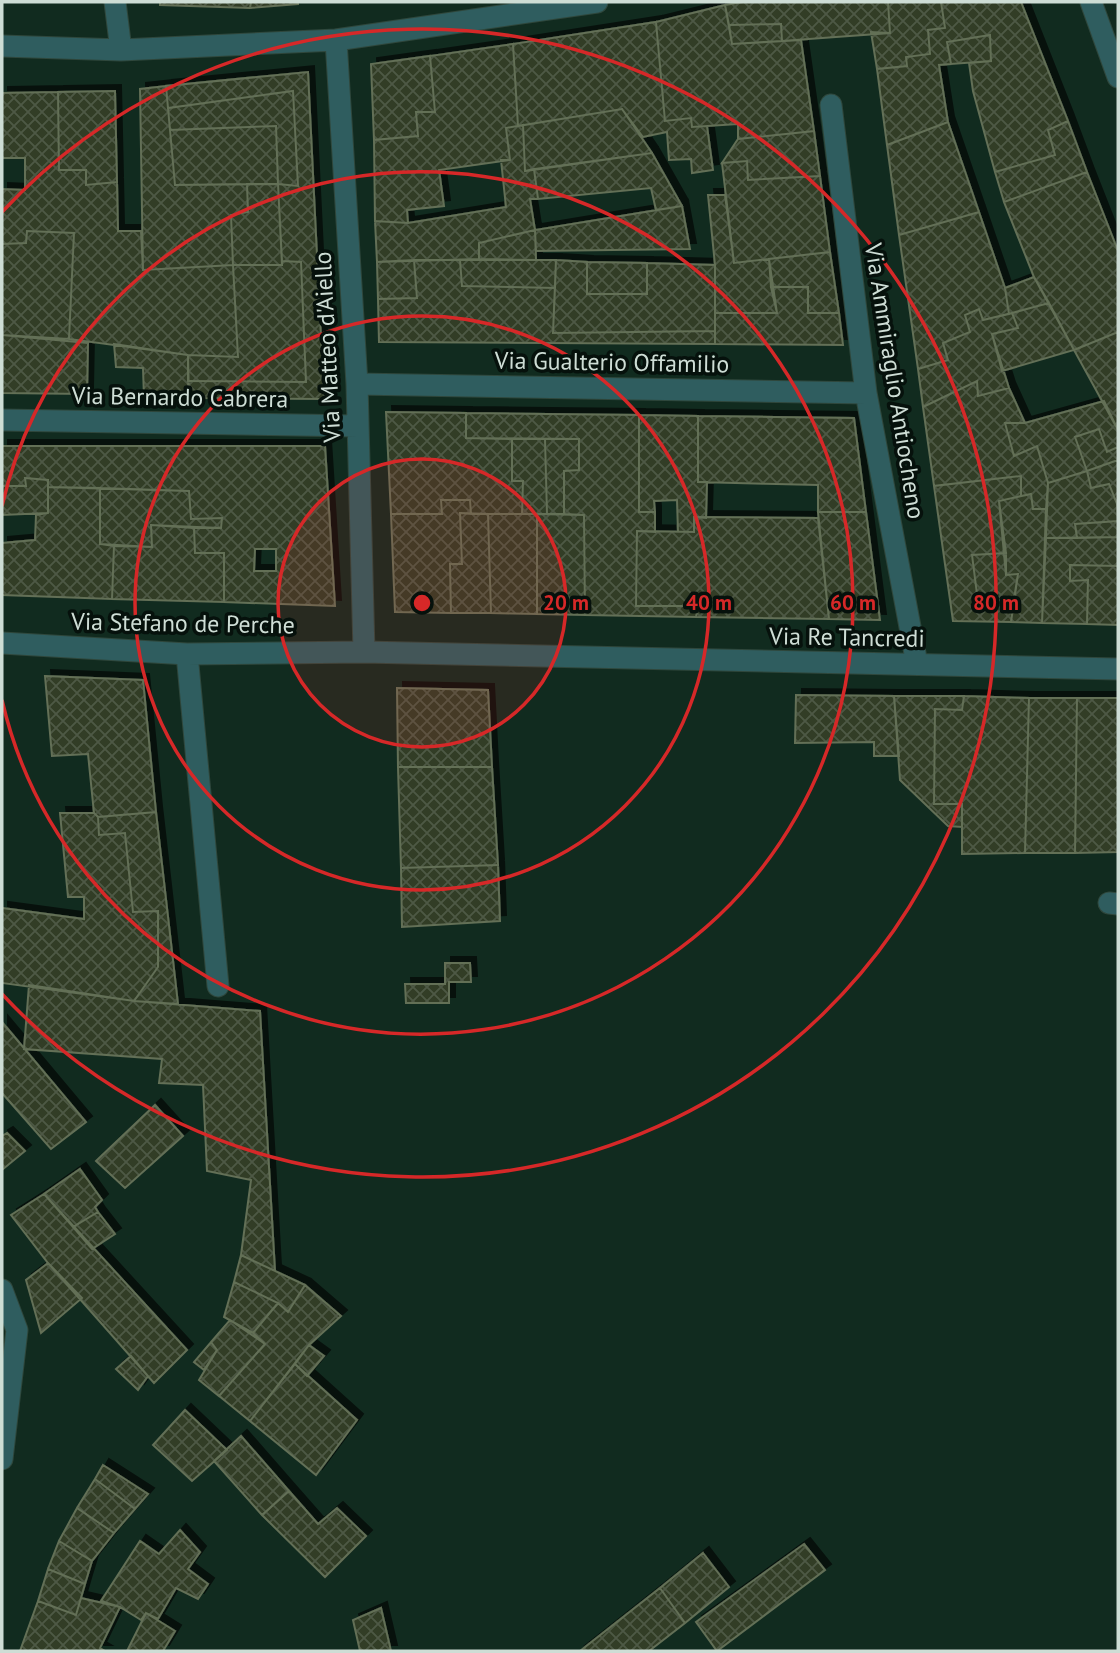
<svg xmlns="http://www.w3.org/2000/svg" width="1120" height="1653" font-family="'PT Sans',sans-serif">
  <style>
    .building { fill: url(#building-cross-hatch); stroke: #636f57; stroke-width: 2; fill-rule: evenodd; filter: url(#shadow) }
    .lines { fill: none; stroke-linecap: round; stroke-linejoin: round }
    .minor-casing { stroke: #2f473c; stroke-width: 23 }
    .minor { stroke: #2f5d5f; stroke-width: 21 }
    .ring { fill: none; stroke: #d62828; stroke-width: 3.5 }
    .labels { text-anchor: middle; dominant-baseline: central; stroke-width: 7; stroke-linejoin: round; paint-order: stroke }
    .street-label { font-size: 24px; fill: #ceddd5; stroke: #06110c }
    .centre { fill: #d62828; stroke: #06110c; stroke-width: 3.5 }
    .ring-label { font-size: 21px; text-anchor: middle; font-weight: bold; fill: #d62828; stroke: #06110c; stroke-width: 7; stroke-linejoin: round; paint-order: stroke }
  </style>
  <defs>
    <pattern id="building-cross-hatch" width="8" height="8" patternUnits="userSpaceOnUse" patternTransform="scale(1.75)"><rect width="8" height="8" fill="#323d27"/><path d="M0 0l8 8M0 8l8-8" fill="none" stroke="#4e5945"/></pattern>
    <filter id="shadow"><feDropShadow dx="6" dy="-6" stdDeviation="0" flood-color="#0009"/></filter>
  </defs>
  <rect width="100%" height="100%" fill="#112b1f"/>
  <!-- building -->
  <path class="building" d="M160,2H251L250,8L160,5Z
    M251,2H298V4L250,8Z
    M743,2H888L890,33L782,41L781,24L729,25L725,5Z
    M888,2H941L945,28L928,30L930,54L906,57L907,66L877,69L871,32L890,33Z
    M941,2H1021L1068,121L1048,130L1055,155L995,172L973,91L969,63L991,61L990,35L947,42L951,64L939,65L948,122L887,145L877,69L907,66L906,57L930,54L928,30L945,28Z
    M725,5L732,44L801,40L814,131L738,139V124L692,127L691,118L665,121L656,22Z
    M656,22L665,121L691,118L692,127L707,126L713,170L692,173L691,159L669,160L667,132L643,137L622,109L518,126L513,44Z
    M781,24L782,41L732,44L729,25Z
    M990,35L991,61L951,64L947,42Z
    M513,44L518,126L506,128L510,160L439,170L444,206L407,210L408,223L375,221L374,140L418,136L416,112H435L430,56Z
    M430,56L435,112H416L418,136L374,140L371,64Z
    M308,72L324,399L189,398L188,381L306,382L301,262L282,261L278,184L298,186L293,91L168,108L166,86Z
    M166,86L175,185L247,184L248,212L231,215L233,265L143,270L140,89Z
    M115,91L117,182L86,185V170H59L58,92Z
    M293,91L298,186L278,184L276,126L170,130L168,108Z
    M58,92L59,170H86V185L117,182L118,231H141L143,270L233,265L238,357L188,355L69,339L74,233L27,231L26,243L2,244V189L25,190V158H2V93Z
    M622,109L652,153L525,171L523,125Z
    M1068,121L1087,172L1004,202L995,172L1055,155L1048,130Z
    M948,122L979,212L899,235L887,145Z
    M523,125L525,171L534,169L538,199H530L535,230L479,243V259L377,262L375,221L408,223L506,207L501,160H510L506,128Z
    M276,126L278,184L175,185L170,130Z
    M814,131L820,176L748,180L747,161L722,163L738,139Z
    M652,153L682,206L656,210L651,188L538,199L534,169Z
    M747,161L748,180L820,176L830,252L734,263L722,163Z
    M1087,172L1118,251V332L1074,350L1034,277L1004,202Z
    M247,184H278L282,265H233L231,215L248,212Z
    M708,195H725L734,263L769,259L777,313H715V265Z
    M682,206L690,249L536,251L535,230Z
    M979,212L1005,288L1009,314L983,320L979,309L965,315L970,332L943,343L948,360L918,369L899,235Z
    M535,230L536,260L479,259V243Z
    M27,231L74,233L69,339L2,335V244L26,243Z
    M830,252L839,313H808V287H771L769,259Z
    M414,260H460L462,286L555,288L553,333L715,331V344L379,342L378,299L417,298Z
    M414,260L417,298L378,299L377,262Z
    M460,260H556L555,288L462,286Z
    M556,260L587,262V294H647V263L715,265V331L553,333Z
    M282,261L301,262L306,382L188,381V355L238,357L233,265H282Z
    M587,262L647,263V294H587Z
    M1034,277L1049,303L1009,314L1005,288Z
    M771,287H808V313H839L843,345L715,344V313H777Z
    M1049,303L1074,350L1002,371L992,334L1018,328L1012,313Z
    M979,309L983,320L1012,313L1018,328L992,334L1009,388L978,396L977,381L923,407L918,369L948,360L943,343L970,332L965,315Z
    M1118,332V430L1074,350Z
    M2,335L88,343L87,394L2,393Z
    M114,344L188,355L189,398H144L143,368L116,367Z
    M977,381L978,396L1009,388L1025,423H1005L1014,456L1037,446L1048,483L1046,509H1033L1031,494L1021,496V476L934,486L923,407Z
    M1104,401L1118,430V447L1107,452L1099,429L1075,437L1087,471L1048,483L1037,446L1014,456L1005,423H1025Z
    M386,412L466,413V438L512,439V481H523L522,514H471L470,500H441L442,514H391Z
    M466,413L639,415V512H655V532L637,531L636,606H698L696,617L585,615L584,515L564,514V471L579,470V439L466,438Z
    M639,415L698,416V482H707L706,518L694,517V532H678L677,500L654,501L655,512H639Z
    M698,416L854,418L866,512H818V485L698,482Z
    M1099,429L1107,452L1118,447V460L1087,471L1075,437Z
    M512,439H545L547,514H522L523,481H512Z
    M545,439H579V470L564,471V514H547Z
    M2,446H325L335,606L224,602V553H195L194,528H221L222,518L191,519L189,491L48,487V480L25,478L26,486H2ZM255,549H276V571H254Z
    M1118,460V503L1117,504L1109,484L1091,488L1087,471Z
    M1087,471L1091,488L1109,484L1117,504L1118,521L1075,524L1077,538H1046L1048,483Z
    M1021,476V496L999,501L1006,553L972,555L978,602L1014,599L1011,622L953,621L934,486Z
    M25,478L48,480V513L2,515V486H26Z
    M48,487L100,488V544L114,546L112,599L2,595V543L35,540L36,515L48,513Z
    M100,488L189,491L191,519L222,518L221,528L151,525L152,547L100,544Z
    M1031,494L1033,509H1046L1042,623L1011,622L1018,574L1006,575L999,501Z
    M441,500H470L471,514L460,513L462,564H450L451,613L395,612L391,514H442Z
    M818,512H866L880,620L829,619Z
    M460,513L488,514L491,613H451L450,564H462Z
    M488,514H537V614L491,613Z
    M537,514L584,515L585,615L537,614Z
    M694,517L818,518L829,619L696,617L698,606H636L637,531L694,532Z
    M1118,521V537L1077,538L1075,524Z
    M151,525L194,528L195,553H224V602L112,599L114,546L152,547Z
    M1118,537V566L1070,565V581L1088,580L1087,624L1042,623L1046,538Z
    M1006,553V575L1018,574L1014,599L978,602L972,555Z
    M1070,565L1118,566V625L1087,624L1088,580L1070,581Z
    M45,676L143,680L156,812L98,817L94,813L88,754L52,756Z
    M397,688L488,690L492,767H398Z
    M796,695L894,696L899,756H874V742L795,743Z
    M894,696H964L962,710L935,709L934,804H962V827L948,826L900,780Z
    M964,696L1029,698L1025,853L962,854V804H934L935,709L962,710Z
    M1029,698H1077L1075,853H1025Z
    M1077,698H1118V852L1075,853Z
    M398,767H492L498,865L401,868Z
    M156,812L178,1004L134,1001L158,967V911L133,912L125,833L99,835L98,817Z
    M60,813H94L98,817L99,835L125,833L133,912L158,911V967L134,1001L2,983V908L84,919V897H68Z
    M498,865L500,921L402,927L401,868Z
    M445,963H470L471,982H449V1003H406L405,984H445Z
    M29,985L134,1001L260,1011L275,1271L241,1255L251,1180L207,1171L203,1085L159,1083L162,1059L24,1049Z
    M2,1022L86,1122L51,1149L2,1093Z
    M155,1105L183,1136L125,1188L96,1161Z
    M7,1133L25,1151L2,1170V1136Z
    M80,1169L102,1200L95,1207L98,1212L73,1227L44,1194Z
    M44,1194L187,1350L154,1383L48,1263L11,1215Z
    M98,1212L115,1234L92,1249L73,1227Z
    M241,1255L305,1285L288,1312L278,1303L234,1282Z
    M48,1263L82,1298L41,1333L26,1280Z
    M234,1282L278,1303L253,1333L224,1317Z
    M305,1285L341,1316L309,1345L250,1421L219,1396L265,1344L253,1333L278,1303L288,1312Z
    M230,1320L265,1344L219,1396L199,1380L217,1350L211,1342Z
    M211,1342L217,1350L204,1370L194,1362Z
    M309,1345L324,1356L307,1376L295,1364Z
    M131,1356L148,1376L138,1390L116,1369Z
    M295,1364L357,1420L316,1475L250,1421Z
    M185,1410L227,1450L192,1481L153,1445Z
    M241,1436L289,1491L262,1515L214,1461Z
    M103,1465L148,1494L135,1509L95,1479Z
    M95,1479L135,1509L114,1533L77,1508Z
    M289,1491L318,1524L337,1508L366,1536L325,1577L262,1515Z
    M77,1508L114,1533L92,1561L59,1541Z
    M180,1530L200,1552L188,1569L208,1584L198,1599L176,1588L158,1619L146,1613L141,1620L120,1607L101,1601L140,1541L159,1554Z
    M59,1541L92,1561L85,1584L48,1569Z
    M804,1544L825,1570L717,1651L696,1622Z
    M703,1553L729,1587L685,1623L660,1588Z
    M48,1569L85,1584L76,1615L38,1601Z
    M660,1588L685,1623L649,1651H580Z
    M81,1598L120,1607L100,1648L105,1651H20L38,1601L76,1615Z
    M381,1608L391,1651H360L353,1620Z
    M146,1613L175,1631L163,1651H127Z"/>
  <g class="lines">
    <!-- minor casing -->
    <g class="minor-casing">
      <path id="minor" d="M115,2L121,50
        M1091,2L1118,77
        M336,40L357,384L364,652
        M2,46L121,50L336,40L597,2
        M831,105L866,393L917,664
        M357,384L866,393
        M2,420L358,426
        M2,643L187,654L364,652L1118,669
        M187,654L218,986
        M1109,903L1118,904
        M2,1290L17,1330L2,1459"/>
    </g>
    <!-- minor -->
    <use href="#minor" class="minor"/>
  </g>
  <!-- distance rings -->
  <circle cx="422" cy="603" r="144" fill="#d62828" fill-opacity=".12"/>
  <g class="ring">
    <circle cx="422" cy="603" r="144"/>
    <circle cx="422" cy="603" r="287"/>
    <path d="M2 506A431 431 0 1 1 2 700"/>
    <path d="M2 212A574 574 0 1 1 2 994"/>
  </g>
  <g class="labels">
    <!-- street labels -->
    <g class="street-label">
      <text transform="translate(327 347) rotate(-93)">Via Matteo d'Aiello</text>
      <text transform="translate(612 362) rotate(1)">Via Gualterio Offamilio</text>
      <text transform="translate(895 381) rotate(81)">Via Ammiraglio Antiocheno</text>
      <text transform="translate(180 397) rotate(1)">Via Bernardo Cabrera</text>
      <text transform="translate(183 623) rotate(1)">Via Stefano de Perche</text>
      <text transform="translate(847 637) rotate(1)">Via Re Tancredi</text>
    </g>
  </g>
  <circle cx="422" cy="603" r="10" class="centre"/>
  <g class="ring-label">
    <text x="566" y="610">20 m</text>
    <text x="709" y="610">40 m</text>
    <text x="853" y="610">60 m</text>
    <text x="996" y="610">80 m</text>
  </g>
  <!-- border -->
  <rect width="1120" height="1653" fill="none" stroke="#ceddd5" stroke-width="7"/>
</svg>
